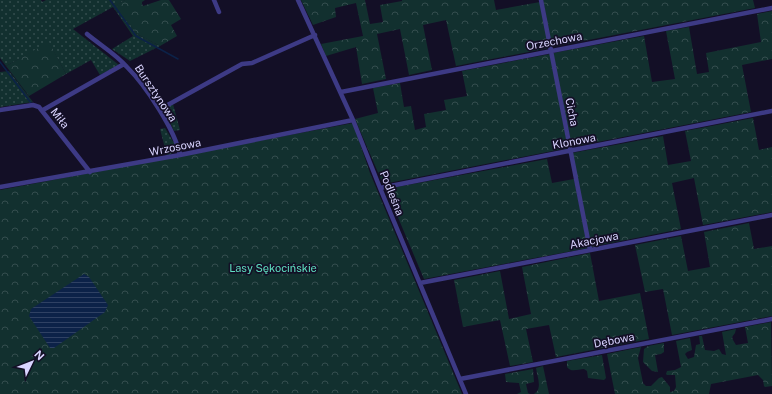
<svg xmlns="http://www.w3.org/2000/svg" width="772" height="394" font-family="'Public Sans',sans-serif">
  <style>
    .grass { fill: url(#grass-dots) }
    .forest { fill: url(#forest-crowns) }
    .water { fill: url(#water-rules) }
    .lines { fill: none; stroke-linecap: round; stroke-linejoin: round }
    .stream { stroke: #0c2248; stroke-width: 1.5 }
    .minor { stroke: #3d3a85; stroke-width: 4.5 }
    .labels { text-anchor: middle; dominant-baseline: central; stroke-width: 3.5; stroke-linejoin: round; paint-order: stroke }
    .street-label { font-size: 11px; fill: #d9d4ff; stroke: #130f26 }
    .park-label { font-size: 11px; fill: #5fe0c0; stroke: #130f26 }
  </style>
  <defs>
    <pattern id="grass-dots" width="8" height="8" patternUnits="userSpaceOnUse"><rect width="8" height="8" fill="#12302f"/><path d="M2 2h.1M6 6h.1" fill="none" stroke="#344d4e" stroke-width="1.8" stroke-linecap="round"/></pattern>
    <pattern id="forest-crowns" width="20" height="18" patternUnits="userSpaceOnUse"><rect width="20" height="18" fill="#12302f"/><path d="M2 6a3 3 0 1 1 6 0M12 15a3 3 0 1 1 6 0" fill="none" stroke="#344d4e"/></pattern>
    <pattern id="water-rules" width="6" height="5" patternUnits="userSpaceOnUse"><rect width="6" height="5" fill="#0c2248"/><path d="M0 2.5h6" fill="none" stroke="#2f4163"/></pattern>
  </defs>
  <rect width="100%" height="100%" fill="#130f26"/>
  <!-- grass -->
  <path class="grass" d="M0,0H41L42,2L46,0H125L117,5L137,34L160,46L130,61L112,49L133,36L113,7L73,29L119,65L100,75L91,60L66,74L49,43L6,66L0,58Z
    M9,71L33,102L0,107V72Z
    M173,104L180,130L174,131L164,109Z
    M165,128L174,143L176,149L171,154L167,156L160,129Z"/>
  <!-- forest -->
  <path class="forest" d="M125,0H145L142,2V4L143,6L161,0H169L181,19L171,25L177,36L160,46L137,34L116,5Z
    M301,0H365L370,24L383,22L380,5L402,1V0H494L496,10L540,2L549,48L456,66L446,20L423,25L432,70L409,75L400,29L377,34L386,79L362,84L356,47L326,56L321,44L363,36L356,3L335,8L336,17L313,25Z
    M543,0H753L755,8L552,47Z
    M772,11V59L742,65L751,112L572,147L553,53L644,36L652,82L675,79L666,31L689,27L697,74L709,72L706,53L761,42L757,14Z
    M49,42L66,74L29,96L6,66Z
    M550,54L568,148L383,184L355,119L378,113L373,88L400,83L404,107L411,106L415,130L426,127L424,114L446,110L444,100L467,96L462,71Z
    M753,118L759,150L772,147V212L703,225L694,178L672,183L681,229L591,247L572,153L663,136L668,165L691,161L685,131Z
    M353,123L370,173L462,394H0V190Z
    M547,159L552,183L574,179L588,248L424,279L386,189Z
    M749,223L754,249L772,246V316L672,335L663,289L645,292L635,245L681,236L688,271L710,267L704,232Z
    M590,253L599,301L640,293L649,339L556,357L549,325L526,329L533,362L510,366L500,320L463,327L454,280L500,271L509,319L531,314L522,267Z
    M771,322L772,386L765,387L764,386L763,380L758,375L711,384L709,394H615L607,354L641,347L638,358L643,383L646,386H651L659,378L662,377L670,387V392L674,391L676,387L675,375H667L666,374L667,371L675,370L681,367L676,341L690,338L692,350L687,352L685,354L688,359L694,357L696,345L700,344L699,336H702L705,350L714,351L719,349L722,354L726,355L722,332L736,329L735,333L732,337L733,340L736,345L748,343L745,327Z
    M664,343V352L661,354L655,355L658,372L652,371L643,362L644,349L648,346Z
    M602,355L606,378L604,380L588,378L587,371L584,369C578,369 571,373 567,367V361Z
    M543,366L549,394H534C543,389 537,376 536,368Z
    M533,369L534,382L526,384L528,393L530,394H517L521,392L519,383L506,382L505,374Z"/>
  <!-- water -->
  <path class="water" d="M84,274L89,277L108,305L105,312L54,348H50L29,316L31,309Z"/>
  <g class="lines">
    <!-- stream -->
    <path class="stream" d="M110,0L136,36L178,59
      M0,62L31,103"/>
    <!-- minor -->
    <path class="minor" d="M214,0L219,12
      M298,0L353,120L380,188L466,394
      M541,0L590,250
      M87,34C100,45 116,54 127,67C146,86 175,130 180,155
      M341,92L772,8
      M164,107L242,64L252,63L315,35
      M0,110L33,105L39,107L90,172
      M43,110L124,64
      M0,187L180,155L353,120
      M380,188L772,111
      M420,283L772,215
      M460,379L772,319"/>
  </g>
  <g class="labels">
    <!-- street labels -->
    <g class="street-label">
      <text transform="translate(554 41) rotate(-11)">Orzechowa</text>
      <text transform="translate(156 93) rotate(56)">Bursztynowa</text>
      <text transform="translate(572 112) rotate(79)">Cicha</text>
      <text transform="translate(60 118) rotate(52)">Miła</text>
      <text transform="translate(574 141) rotate(-11)">Klonowa</text>
      <text transform="translate(175 147) rotate(-11)">Wrzosowa</text>
      <text transform="translate(392 193) rotate(68)">Podleśna</text>
      <text transform="translate(594 240) rotate(-11)">Akacjowa</text>
      <text transform="translate(614 340) rotate(-11)">Dębowa</text>
    </g>
    <!-- park labels -->
    <g class="park-label">
      <text x="273" y="268">Lasy Sękocińskie</text>
    </g>
  </g>
  <!-- north arrow -->
  <g transform="translate(32 362) rotate(47)" stroke="#130f26" stroke-width="3" paint-order="stroke">
  <path d="M0-3L7 15L0 10L-7 15Z" fill="#d9d4ff"/>
  <text y="-6" font-size="11" font-weight="bold" text-anchor="middle" fill="#d9d4ff">N</text>
  </g>
</svg>
